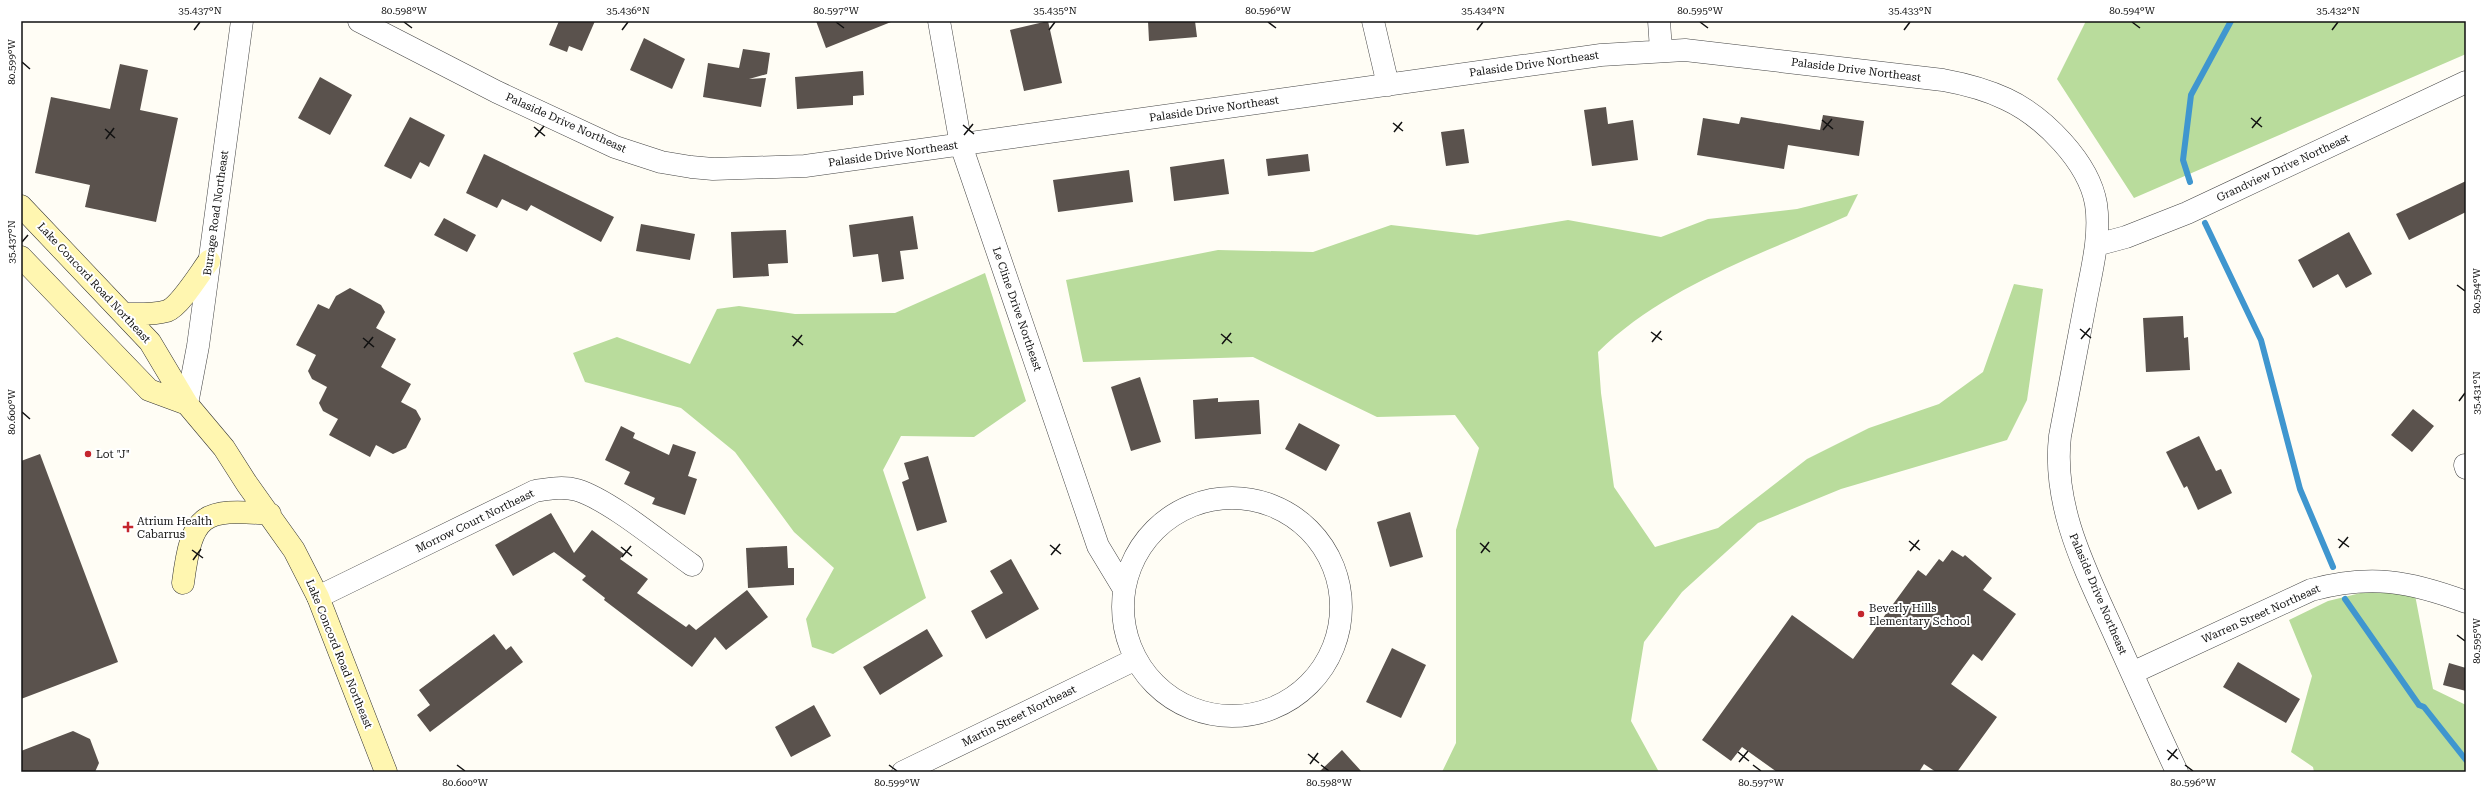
<svg xmlns="http://www.w3.org/2000/svg" width="2487" height="793" font-family="'Roboto Serif',serif">
  <style>
    .forest { fill: #b9dc9c }
    .lines { fill: none; stroke-linecap: round; stroke-linejoin: round }
    .stream { stroke: #3f96cf; stroke-width: 6 }
    .building { fill: #5a524d }
    .minor-casing { stroke: #444; stroke-width: 23 }
    .secondary-casing { stroke: #333; stroke-width: 23 }
    .minor { stroke: #fff; stroke-width: 22 }
    .secondary { stroke: #fff6b0; stroke-width: 22 }
    .ticks { fill: none; stroke: #111; stroke-width: 1.5 }
    .poi-dot { fill: #c4262e; stroke: #fff; stroke-width: 1.5 }
    .labels { text-anchor: middle; dominant-baseline: central; stroke-width: 4; stroke-linejoin: round; paint-order: stroke }
    .street-label { font-size: 11px; fill: #111; stroke: #fff }
    .poi-label { font-size: 11px; fill: #111; stroke: #fff; text-anchor: start }
    .neatline { fill: none; stroke: #111; stroke-width: 1.5 }
    .ticks-label { font-size: 10px; text-anchor: middle; fill: #111 }
  </style>
  <rect width="100%" height="100%" fill="#fffdf5"/>
  <!-- forest -->
  <path class="forest" d="M2086,21H2466V54L2134,198L2057,79Z
    M1858,194L1847,216C1762,254 1665,286 1598,352L1601,393L1614,487L1655,547L1718,528L1807,459L1869,428L1939,404L1983,372L2014,284L2043,289L2027,400L2007,440L1841,489L1758,523L1682,592L1644,642L1631,721L1659,772H1442L1456,743V530L1479,448L1455,415L1377,417L1253,357L1083,362L1066,280L1218,250L1313,252L1391,225L1477,235L1568,220L1661,237L1708,219L1797,209Z
    M985,273L1026,401L974,437L901,436L883,470L926,598L833,654L812,647L806,619L834,568L794,532L735,452L681,408L585,382L573,353L617,337L690,364L717,309L739,306L795,314L895,313Z
    M2373,590L2415,595L2433,689L2466,705V772H2314L2313,767L2291,752L2312,676L2289,620L2328,601Z"/>
  <g class="lines">
    <!-- stream -->
    <path class="stream" d="M2190,182L2183,160L2191,95L2231,21
      M2205,223L2261,340L2300,489L2333,567
      M2345,599L2419,705L2424,707L2466,760"/>
  </g>
  <!-- building -->
  <path class="building" d="M559,21H595L582,51L569,46L567,52L549,45Z
    M816,21H891V22L826,48Z
    M1048,21L1062,83L1024,91L1010,30Z
    M1148,21H1195L1197,37L1149,41Z
    M644,38L685,59L672,89L630,70Z
    M743,49L770,53L767,74L749,79L766,78L761,107L703,97L708,63L739,68Z
    M120,64L148,70L140,110L178,118L156,222L85,207L90,185L35,173L51,97L110,109Z
    M863,71L864,95L853,96V105L797,109L795,77Z
    M320,77L352,95L330,135L298,118Z
    M1606,107L1608,124L1633,120L1638,160L1592,166L1584,110Z
    M1823,115L1864,121L1859,156L1788,145L1784,169L1697,155L1703,118L1739,124L1741,117L1820,130Z
    M410,117L445,135L429,167L420,162L411,179L384,166Z
    M1464,129L1469,163L1446,166L1441,132Z
    M484,154L614,217L601,242L531,205L527,211L502,199L497,208L466,193Z
    M1308,154L1310,171L1268,176L1266,159Z
    M1224,159L1229,194L1174,201L1170,167Z
    M1129,170L1133,202L1058,212L1053,180Z
    M2466,181V212L2409,240L2396,214Z
    M913,216L918,249L900,251L904,279L882,282L878,254L853,257L849,225Z
    M444,218L476,235L467,252L434,235Z
    M641,224L695,234L690,260L636,251Z
    M786,230L788,263L768,264L769,276L733,278L731,232Z
    M2349,232L2372,274L2346,288L2338,274L2313,288L2298,260Z
    M350,288L381,305L385,312L376,328L396,339L381,367L411,384L401,402L416,410L421,419L406,448L393,454L376,445L370,457L329,435L338,419L323,411L319,403L327,387L312,379L308,371L316,355L296,345L318,304L329,309L336,296Z
    M2183,316L2184,338L2188,337L2190,370L2146,372L2143,318Z
    M1140,377L1161,442L1131,451L1111,387Z
    M1218,398V402L1259,400L1261,434L1195,439L1193,400Z
    M2413,409L2434,426L2412,452L2391,435Z
    M1299,423L1340,445L1326,471L1285,449Z
    M621,426L635,433L633,438L669,455L673,444L696,452L688,476L697,479L685,515L652,504L655,498L624,484L630,472L605,460Z
    M2199,436L2216,471L2221,469L2232,493L2198,510L2187,486L2184,488L2166,452Z
    M40,454L118,662L21,699V461Z
    M928,456L947,522L917,531L902,482L909,479L904,463Z
    M1410,512L1423,557L1390,567L1377,522Z
    M551,513L574,553L592,530L624,554L620,559L648,579L637,593L686,627L689,624L696,630L747,590L768,617L726,650L715,637L692,667L604,600L605,598L582,580L586,576L554,552L513,576L495,545Z
    M787,546L788,568H794V585L748,588L746,548Z
    M1952,550L1963,557L1965,555L1992,578L1983,590L2016,614L1982,661L1973,654L1951,684L1997,717L1957,772H1936L1924,764L1919,772H1777L1742,747L1731,761L1702,740L1792,615L1853,659L1918,570L1926,576L1939,559L1943,562Z
    M1011,559L1039,609L986,639L971,611L1003,593L990,571Z
    M927,629L943,656L880,695L863,667Z
    M494,634L506,650L511,646L523,662L430,732L417,715L430,705L419,690Z
    M1392,648L1426,665L1401,718L1366,702Z
    M2238,662L2300,699L2286,723L2223,687Z
    M2449,663L2466,668V691L2443,685Z
    M814,705L831,736L791,757L775,727Z
    M73,731L90,739L99,763L95,772H21V751Z
    M1342,750L1362,772H1319Z"/>
  <g class="lines">
    <!-- minor casing -->
    <g class="minor-casing">
      <path id="minor" d="M359,21L497,92L615,147L661,162L691,167L713,169L805,166L1601,55L1685,50L1943,80C1965,84 1985,89 2006,99C2043,116 2089,162 2096,204C2101,237 2091,272 2085,305C2077,349 2068,392 2060,436C2052,506 2085,569 2113,631C2134,678 2155,725 2177,772
        M939,21L961,145L1098,546L1124,589
        M1373,21L1388,85
        M1659,21L1661,50
        M2096,245L2126,237L2187,213L2466,82
        M187,404L198,346L242,21
        M2465,465L2466,468
        M1123 607a109 109 0 1 1 218 0a109 109 0 1 1-218 0Z
        M318,597L535,491C548,489 563,486 577,490C610,500 662,544 692,565
        M2132,673L2311,590C2371,574 2409,581 2466,602
        M903,772L1136,659"/>
    </g>
    <!-- secondary casing -->
    <g class="secondary-casing">
      <path id="secondary" d="M21,206L150,342L187,404L224,448L247,484L294,550L318,597L386,772
        M21,257L149,390L187,404
        M124,314C138,314 153,315 167,311C180,306 200,273 209,261
        M183,583C192,514 201,508 270,514"/>
    </g>
    <!-- minor -->
    <use href="#minor" class="minor"/>
    <!-- secondary -->
    <use href="#secondary" class="secondary"/>
  </g>
  <!-- ticks -->
  <path class="ticks" d="M404,22L412,28M836,22L844,28M1268,22L1276,28M1700,22L1708,28M2132,22L2140,28M194,30L200,22M622,30L628,22M1049,30L1055,22M1477,30L1483,22M1904,30L1910,22M2332,30L2338,22M22,62L30,69M2251,118L2262,127M1822,120L1833,129M1393,123L1403,131M963,125L974,134M534,127L545,136M2252,128L2261,117M105,129L115,138M1823,130L1832,119M1394,132L1402,122M964,135L973,124M535,137L544,126M106,139L114,128M22,242L28,235M2457,285L2465,291M2080,329L2091,338M1651,332L1662,340M1221,334L1232,343M792,336L803,345M363,338L374,347M2081,339L2090,328M1652,342L1661,331M1222,344L1231,333M793,346L802,335M364,348L373,337M2459,401L2465,393M22,412L30,419M2338,539L2349,547M1909,541L1920,550M1480,543L1490,552M1050,545L1061,554M621,547L632,556M2339,548L2348,537M192,550L203,558M1910,551L1919,540M1481,553L1489,542M1051,555L1060,544M622,557L631,546M193,560L201,549M2457,635L2465,641M2167,750L2178,759M1738,752L1749,761M1308,754L1319,763M2168,760L2177,749M1739,762L1748,751M1310,764L1318,753M457,765L465,771M889,765L897,771M1321,765L1329,771M1753,765L1761,771M2185,765L2193,771"/>
  <!-- markers -->
  <g class="poi-dot">
    <circle cx="88" cy="454" r="4"/>
    <path d="M126 521h4v4h4v4h-4v4h-4v-4h-4v-4h4z"/>
    <circle cx="1861" cy="614" r="4"/>
  </g>
  <g class="labels">
    <!-- street labels -->
    <g class="street-label">
      <text transform="translate(1534 64) rotate(-8)">Palaside Drive Northeast</text>
      <text transform="translate(1856 70) rotate(7)">Palaside Drive Northeast</text>
      <text transform="translate(1214 109) rotate(-8)">Palaside Drive Northeast</text>
      <text transform="translate(566 123) rotate(24)">Palaside Drive Northeast</text>
      <text transform="translate(893 154) rotate(-8)">Palaside Drive Northeast</text>
      <text transform="translate(2283 168) rotate(-25)">Grandview Drive Northeast</text>
      <text transform="translate(216 213) rotate(-82)">Burrage Road Northeast</text>
      <text transform="translate(94 283) rotate(47)">Lake Concord Road Northeast</text>
      <text transform="translate(1017 309) rotate(71)">Le Cline Drive Northeast</text>
      <text transform="translate(475 521) rotate(-26)">Morrow Court Northeast</text>
      <text transform="translate(2098 594) rotate(67)">Palaside Drive Northeast</text>
      <text transform="translate(2261 614) rotate(-24)">Warren Street Northeast</text>
      <text transform="translate(339 654) rotate(68)">Lake Concord Road Northeast</text>
      <text transform="translate(1019 716) rotate(-26)">Martin Street Northeast</text>
    </g>
    <!-- poi labels -->
    <g class="poi-label">
      <text x="96" y="454">Lot "J"</text>
      <text x="137" y="521">Atrium Health<tspan x="137" dy="13">Cabarrus</tspan></text>
      <text x="1869" y="608">Beverly Hills<tspan x="1869" dy="13">Elementary School</tspan></text>
    </g>
  </g>
  <!-- border -->
  <rect width="2487" height="793" fill="none" stroke="#ffffff" stroke-width="44"/>
  <rect x="22" y="22" width="2443" height="749" class="neatline"/>
  <g class="ticks-label">
    <text x="200" y="14">35.437°N</text>
    <text x="404" y="14">80.598°W</text>
    <text x="628" y="14">35.436°N</text>
    <text x="836" y="14">80.597°W</text>
    <text x="1055" y="14">35.435°N</text>
    <text x="1268" y="14">80.596°W</text>
    <text x="1483" y="14">35.434°N</text>
    <text x="1700" y="14">80.595°W</text>
    <text x="1910" y="14">35.433°N</text>
    <text x="2132" y="14">80.594°W</text>
    <text x="2338" y="14">35.432°N</text>
    <text transform="translate(11 62) rotate(-90)" y="4">80.599°W</text>
    <text transform="translate(11 242) rotate(-90)" y="4">35.437°N</text>
    <text transform="translate(2476 291) rotate(-90)" y="4">80.594°W</text>
    <text transform="translate(2476 393) rotate(-90)" y="4">35.431°N</text>
    <text transform="translate(11 412) rotate(-90)" y="4">80.600°W</text>
    <text transform="translate(2476 641) rotate(-90)" y="4">80.595°W</text>
    <text x="465" y="786">80.600°W</text>
    <text x="897" y="786">80.599°W</text>
    <text x="1329" y="786">80.598°W</text>
    <text x="1761" y="786">80.597°W</text>
    <text x="2193" y="786">80.596°W</text>
  </g>
</svg>
